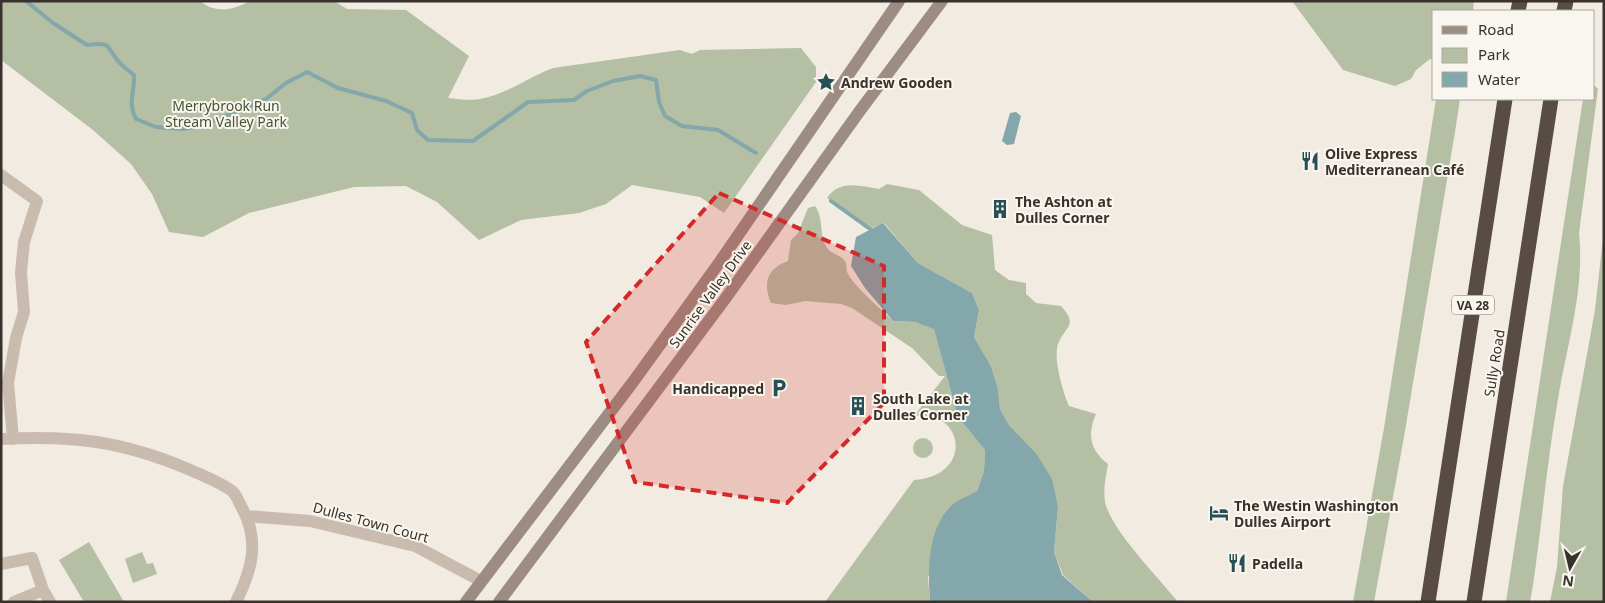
<svg xmlns="http://www.w3.org/2000/svg" width="1605" height="603" font-family="'Noto Sans',sans-serif">
  <style>
    .green { fill: #b4bfa4 }
    .water { fill: #84a7ab }
    .lines { fill: none; stroke-linecap: round; stroke-linejoin: round }
    .stream { stroke: #84a7ab; stroke-width: 4 }
    .minor { stroke: #c9bcaf; stroke-width: 12 }
    .secondary { stroke: #9c8c81; stroke-width: 12 }
    .motorway { stroke: #584c45; stroke-width: 15 }
    .marked { fill: #d62828; fill-opacity: 0.2; stroke: #d62828; stroke-width: 4; stroke-dasharray: 10 6; stroke-linejoin: round }
    .labels { text-anchor: middle; dominant-baseline: central; stroke-width: 4; stroke-linejoin: round; paint-order: stroke }
    .shield { fill: #f9f5ef; stroke: #726c66; stroke-width: 1 }
    .shield-label { font-size: 12px; font-weight: bold; fill: #38312c }
    .poi-label { font-size: 14px; font-weight: bold; fill: #38312c; stroke: #f9f5ef; text-anchor: start }
    .park-label { font-size: 14px; fill: #465433; stroke: #f9f5ef }
    .street-label { font-size: 14px; fill: #38312c; stroke: #f9f5ef }
  </style>
  <rect width="100%" height="100%" fill="#f1ebe2"/>
  <!-- green -->
  <path class="green" d="M1,1H200C215,14 234,10 250,1H334L347,9L406,10L469,56L448,98C459,99 470,101 480,99C505,95 529,77 553,68L680,50L692,54L700,50L801,48L816,67V82L724,213L700,197L632,185L606,204L579,213L521,220L479,240L437,202L406,186L354,187L249,213L203,237L169,232L152,194L131,164L93,130L1,60Z
    M1292,1H1474L1473,11H1434V59H1430L1416,70L1411,79L1395,86L1343,70Z
    M1594,85L1598,89L1579,233C1585,288 1567,345 1558,399C1547,461 1542,523 1533,585L1530,602H1506L1583,99H1594Z
    M1436,99H1460L1455,132L1405,431L1374,602H1353L1384,428Z
    M887,184L919,190L962,225L992,235L995,270L1009,280L1026,283V294L1036,303L1061,306C1079,326 1065,326 1058,344C1053,359 1063,392 1069,406L1096,414C1087,434 1090,451 1108,464C1106,477 1102,492 1106,506C1116,535 1158,577 1178,602H1093L1063,575L1054,552L1058,507L1036,453L1009,425L1000,409L998,389L991,366L974,337L979,310L972,293L918,263L884,223L870,229L827,198C840,179 860,186 879,189Z
    M815,206C824,218 819,235 826,246C830,255 842,254 846,263C847,266 846,271 848,274C855,287 882,310 893,321L915,322L934,328L958,417L985,450L984,471L977,491L928,577L930,602H825L914,480C973,477 966,409 914,416L945,376H939L912,348L852,308L841,304L805,301L786,305L771,303C762,282 768,268 788,261L791,240L798,233L808,208Z
    M1604,229V602H1550L1557,567L1563,486L1595,310Z
    M913 448a10 10 0 1 1 20 0a10 10 0 1 1-20 0Z
    M89,542L124,602H84L59,560Z
    M142,552L147,564L153,563L157,574L133,583L125,559Z"/>
  <!-- water -->
  <path class="water" d="M1016,112L1021,116L1014,144L1007,145L1002,141L1010,113Z
    M883,223L918,263L972,293L979,310L974,337L991,366L998,389L1000,409L1009,425L1036,453L1052,479L1058,507L1054,552L1062,575L1093,602H930C928,572 927,531 950,507C956,500 969,496 977,491L984,471L985,450L958,417L934,329L915,322L893,321L865,288L851,266L856,237Z"/>
  <g class="lines">
    <!-- stream -->
    <path class="stream" d="M26,1L53,23L87,45C112,42 105,45 118,61C122,66 129,71 134,75C135,94 127,101 136,119L156,127L184,129L204,125L266,99L286,83L307,72L338,88L386,101L412,113L417,130L428,140L473,141L528,102L574,100L587,91L613,81L640,76L656,80L659,102L665,116L682,126L718,130L756,153
      M831,201L870,229"/>
    <!-- minor -->
    <path class="minor" d="M1,175L37,201L24,242L21,272L24,312L16,338L8,383L13,439
      M1,439C72,435 122,441 188,469C202,475 220,482 232,491C237,495 239,503 242,508C260,541 252,570 236,602
      M246,516L310,521L415,546L481,581
      M1,564L32,558L43,590L50,602
      M14,602L43,590"/>
    <!-- secondary -->
    <path class="secondary" d="M466,602L633,382L719,263L899,1
      M499,602L725,299L859,112L942,1"/>
    <!-- motorway -->
    <path class="motorway" d="M1518,11L1520,1
      M1564,11L1566,1
      M1428,602L1505,99
      M1474,602L1551,99"/>
  </g>
  <!-- marked area -->
  <path class="marked" d="M719,193L884,266V403L787,503L635,482L586,342Z"/>
  <!-- icons -->
  <defs>
    <g id="sight-bare" transform="scale(1.5)"><path d="M0-6L1.8-2.2L6-1.7L2.9 1.2L3.7 5.4L0 3.3L-3.7 5.4L-2.9 1.2L-6-1.7L-1.8-2.2Z" fill="#265056" stroke="#f9f5ef" stroke-width="2.5" paint-order="stroke"/></g>
    <g id="restaurant-bare" transform="scale(1.5)"><path d="M-5-6h1v4h1v-4h1v4h1v-4h1v5L-1.5 .5V6h-2V.5L-5-1ZM5-6V6H3V1.5H1.5Q1.5-4 5-6Z" fill="#265056" stroke="#f9f5ef" stroke-width="2.5" paint-order="stroke"/></g>
    <g id="building-bare" transform="scale(1.5)"><path d="M-4-6H4V6H1V3H-1V6H-4ZM-2.5-4.3h1.7v1.8h-1.7ZM.8-4.3h1.7v1.8H.8ZM-2.5-1h1.7V.8h-1.7ZM.8-1h1.7V.8H.8Z" fill="#265056" stroke="#f9f5ef" stroke-width="2.5" paint-order="stroke"/></g>
    <g id="parking-bare" transform="scale(1.5)"><path d="M-3.5-5.5H1a3.5 3.5 0 0 1 0 7H-1V5.5H-3.5ZM-1-3.4V-.6H.8a1.4 1.4 0 0 0 0-2.8Z" fill="#265056" stroke="#f9f5ef" stroke-width="2.5" paint-order="stroke"/></g>
    <g id="hotel-bare" transform="scale(1.5)"><path d="M-6-4.5h1.5V1H6V5H4.5V3h-9V5H-6ZM-4 0a1.8 1.8 0 1 1 3.6 0ZM.5 0V-2.5h3Q6-2.5 6 0Z" fill="#265056" stroke="#f9f5ef" stroke-width="2.5" paint-order="stroke"/></g>
  </defs>
  <g fill-rule="evenodd">
    <use href="#sight-bare" x="826" y="82"/>
    <use href="#restaurant-bare" x="1310" y="161"/>
    <use href="#building-bare" x="1000" y="209"/>
    <use href="#parking-bare" x="779" y="388"/>
    <use href="#building-bare" x="858" y="406"/>
    <use href="#hotel-bare" x="1219" y="513"/>
    <use href="#restaurant-bare" x="1237" y="563"/>
  </g>
  <g class="labels">
    <!-- shield labels -->
    <rect class="shield" x="1452" y="295.5" width="42" height="19" rx="4"/>
    <g class="shield-label">
      <text x="1473" y="305">VA 28</text>
    </g>
    <!-- poi labels -->
    <g class="poi-label">
      <text x="841" y="82">Andrew Gooden</text>
      <text x="1325" y="153">Olive Express<tspan x="1325" dy="16">Mediterranean Café</tspan></text>
      <text x="1015" y="201">The Ashton at<tspan x="1015" dy="16">Dulles Corner</tspan></text>
      <text x="764" y="388" text-anchor="end">Handicapped</text>
      <text x="873" y="398">South Lake at<tspan x="873" dy="16">Dulles Corner</tspan></text>
      <text x="1234" y="505">The Westin Washington<tspan x="1234" dy="16">Dulles Airport</tspan></text>
      <text x="1252" y="563">Padella</text>
    </g>
    <!-- park labels -->
    <g class="park-label">
      <text x="226" y="105">Merrybrook Run<tspan x="226" dy="16">Stream Valley Park</tspan></text>
    </g>
    <!-- street labels -->
    <g class="street-label">
      <text transform="translate(710 294) rotate(-54)">Sunrise Valley Drive</text>
      <text transform="translate(1494 363) rotate(-81)">Sully Road</text>
      <text transform="translate(371 522) rotate(15)">Dulles Town Court</text>
    </g>
  </g>
  <!-- border -->
  <rect width="1605" height="603" fill="none" stroke="#38312c" stroke-width="5"/>
  <!-- legend -->
  <rect x="1432" y="10" width="162" height="90" fill="#f9f5ef" stroke="#aca7a1"/>
  <rect x="1442" y="26" width="25" height="8" fill="#9c8c81" stroke="#aca7a1"/>
  <text x="1478" y="35" font-size="15" fill="#38312c">Road</text>
  <rect x="1442" y="48" width="25" height="15" fill="#b4bfa4" stroke="#aca7a1"/>
  <text x="1478" y="60" font-size="15" fill="#38312c">Park</text>
  <rect x="1442" y="72" width="25" height="15" fill="#84a7ab" stroke="#aca7a1"/>
  <text x="1478" y="85" font-size="15" fill="#38312c">Water</text>
  <!-- north arrow -->
  <g transform="translate(1570 568) rotate(188)" stroke="#f9f5ef" stroke-width="4" paint-order="stroke">
  <path d="M0-4L9 19L0 12L-9 19Z" fill="#38312c"/>
  <text y="-8" font-size="14" font-weight="bold" text-anchor="middle" fill="#38312c">N</text>
  </g>
</svg>
